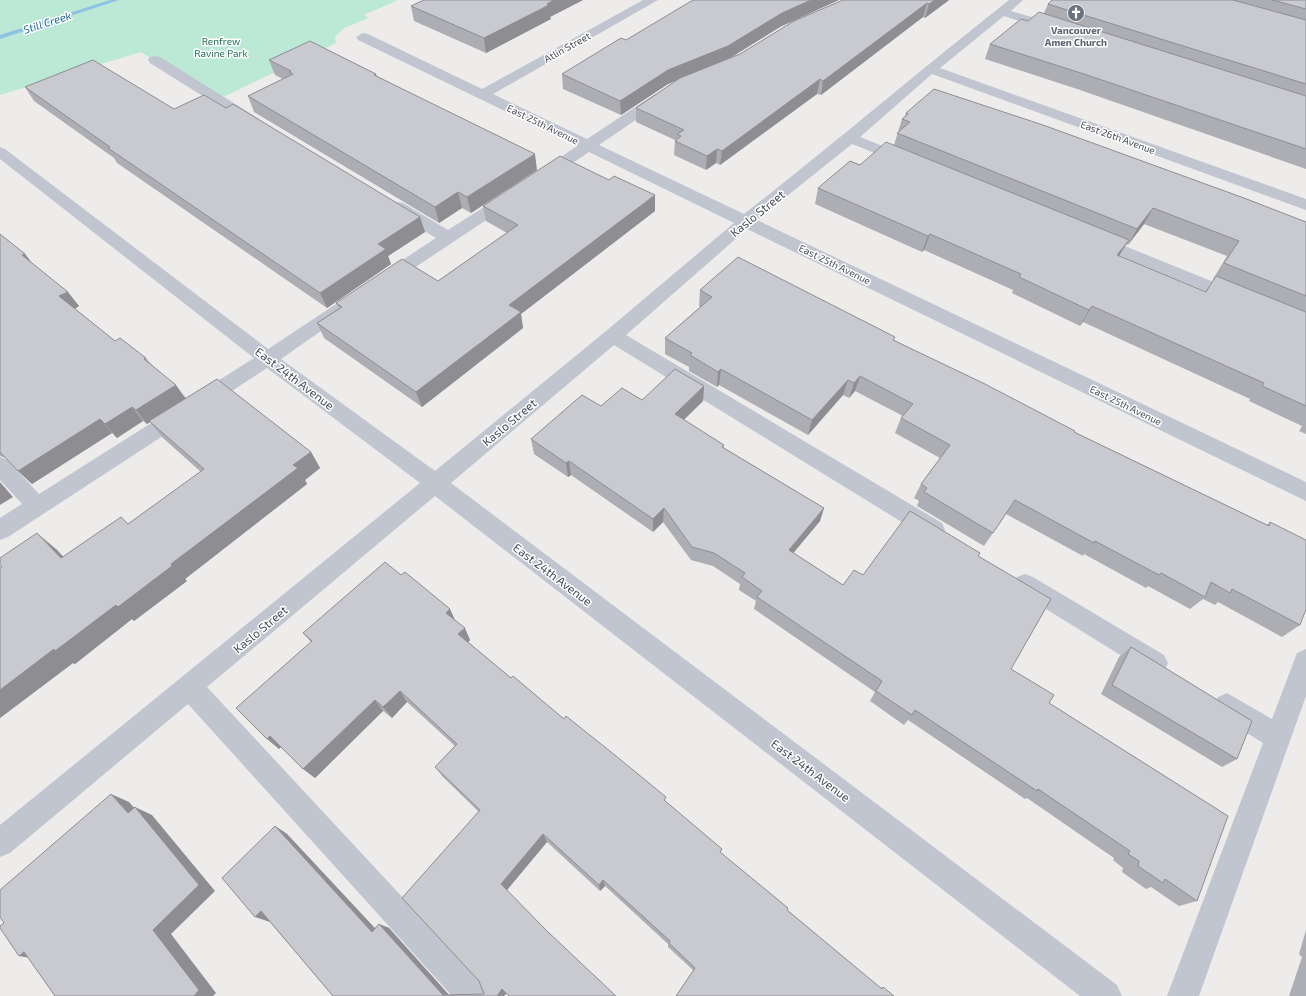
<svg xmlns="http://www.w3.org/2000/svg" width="1306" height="996" font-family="'Exo 2',sans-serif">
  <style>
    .green { fill: #bce9d5 }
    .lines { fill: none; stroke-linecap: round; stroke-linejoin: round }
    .stream { fill: #8dc3e2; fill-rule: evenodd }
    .minor { fill: #c0c5d0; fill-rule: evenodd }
    .wall { fill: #adaeb3; fill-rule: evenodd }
    .shaded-wall { fill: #8d8d92 }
    .building { fill: #c9cad0; stroke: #8d8d92 }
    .labels { text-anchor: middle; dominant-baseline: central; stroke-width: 3; stroke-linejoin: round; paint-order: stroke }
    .far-worship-label { font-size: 10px; font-weight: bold; fill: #5b616d; stroke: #fff }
    .far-park-label { font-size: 10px; fill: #1e7054; stroke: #fff }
    .far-street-label { font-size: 10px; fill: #464c57; stroke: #fff }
    .far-water-label { font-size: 11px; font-style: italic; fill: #196897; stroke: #fff }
    .street-label { font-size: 12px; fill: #464c57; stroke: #fff }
  </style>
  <rect width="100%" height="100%" fill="#eeeceb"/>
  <!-- green -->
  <path class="green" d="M0,0H398L364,15L369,18L344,28L335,37L336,43L217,100L141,52L0,95Z"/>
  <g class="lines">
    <!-- stream -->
    <path class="stream" d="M110,0H119L0,39V35Z"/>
    <!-- minor -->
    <path class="minor" d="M643,0H658L493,94L587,139L655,94H665L667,97L665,100L599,145L744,214C834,144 920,70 1009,0H1023L1011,11L1062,26L1063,29L1062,32H1052L1004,16L940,68L1306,199V210L932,74L860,137L910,157L913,160L910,163H900L852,144L757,220L1306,482V501L747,229L626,335L942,523L945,530L942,537L934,540L926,537L614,345L451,483L1117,985L1122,996H1080L435,496L207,687L484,985L489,996H452L188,704L10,853L0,857V825L420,483L267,368L8,537L0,540V518L22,504L0,480V457L8,460L39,494L254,358L0,159V147L5,149L268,349L336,304L342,302L348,304L351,308L348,312L281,359L435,471L606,331L734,223L589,152L549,179H537L535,176L537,173L577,146L358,40L356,37L363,33L368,34L482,89Z
      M155,56L160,57L259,119L261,122L259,125H249L150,63L148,60L150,57Z
      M509,193L515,195L517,198L515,201L390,284L384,286L378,284L375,280L378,276L436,238L391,211L389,207L391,203L397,202L403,203L448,230L503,195Z
      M1095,234L1241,293L1244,297L1241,301L1235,303L1229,301L1089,243L1087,239L1089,235Z
      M1025,574L1033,577L1164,655L1168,663L1164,671L1155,675L1146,671L1017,591L1013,584L1017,577Z
      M1306,649V696L1199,996H1167L1263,743L1218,715L1214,706L1218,697L1227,693L1272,719L1297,653Z"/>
  </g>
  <!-- wall -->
  <path class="wall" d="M424,0H583L550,17L551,19L486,53L414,21L411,6Z
    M949,0L925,18L923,17L821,95L817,94L720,165L716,163L706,170L674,155L675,140L636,122V108L677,80L668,84L621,115L563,89L562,74L626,40L780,27L729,58L740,54L794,21Z
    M1052,0H1306V169L1080,90L985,59L990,44L1028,21L1044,13L1048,4Z
    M269,60L376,74L377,76L537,170L471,213L462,208L439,223L254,112L248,96L283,79L275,75Z
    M25,87L174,109L420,217L425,232L388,256L391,264L327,308L117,163L114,158L34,101Z
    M906,113L1306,222V434L1299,431L1302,426L1249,401L1250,399L1083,322L1080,326L1012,293L1013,290L924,250L922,252L815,204L818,188L894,145L902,119L905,116ZM1144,224L1227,256L1213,279L1214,280L1205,292L1119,256L1126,244L1128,245Z
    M483,206L655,211L521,314L523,328L422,407L324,338L317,323L339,308L336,303L438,281L507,233L486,221Z
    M0,234L25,254L33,265L79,306L75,309L115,341L146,358L150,363L186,398L311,452L320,468L305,480L307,484L185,579L187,581L134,621L132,619L75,664L73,663L0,718V568L56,549L63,557L128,524L201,472L163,438L150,422L147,424L143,421L117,438L112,433L32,484L6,458L0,456Z
    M700,290L894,340L1074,432L1267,525L1270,522L1300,625L1282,637L1218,602L1215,605L1203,599L1190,609L1148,586L1146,588L1084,554L1083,556L1006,514L984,546L917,506L919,501L914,498L921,484L940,458L895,433L901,418L903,416L855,391L849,398L843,395L808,435L719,385L717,387L689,371V367L665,354V338L700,307L699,306Z
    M704,386L703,401L684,420L724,445V448L824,508L820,521L793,553L843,585L863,575L978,556L1011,669L1049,703L1197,901L1179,906L1151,887L1146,889L1122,872L1123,868L1113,860L1114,858L1027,798L1025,799L908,720L904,725L870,701L875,692L754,609L756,601L739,590L740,584L713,566L691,560L663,522L653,532L571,475L568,477L534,454L531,439L601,406L642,400Z
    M401,575L455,620L470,640L468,642L511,678L564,719L666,802L721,853L787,910L880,988L883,987L894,996L693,970L668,947V944L605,886L600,891L547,842L507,890V993L504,996H333L270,922L275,826L287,834L375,928L379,924L389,928L449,995L484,994L479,812L442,776L435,767L455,746L407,702L392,718L383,711L315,778L281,747L279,749L311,642L303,633Z
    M1131,647L1237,759L1222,767L1101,694L1119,657Z
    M1306,930V996H1289L1302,957L1299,954Z"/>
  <!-- shaded-wall -->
  <path class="shaded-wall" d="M554,0H583L550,17L551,19L486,53L484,38Z
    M811,0H839L780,27L727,60L668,84L621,115L620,101L668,70L782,13Z
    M935,0H949L925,18L929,4Z
    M927,3L923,17L821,95L823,81Z
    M820,79L817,94L720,165L722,151Z
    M717,149L716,163L706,170L707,156Z
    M535,154L537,170L471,213L467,197Z
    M458,192L462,208L439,223L435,207Z
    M655,195V211L521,314L523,328L422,407L416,392L509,305Z
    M1153,208L1144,224L1128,245L1137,229Z
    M420,217L425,232L388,256L391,264L327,308L320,293L378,244Z
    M930,234L924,250L922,252L928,236Z
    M1129,240L1119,256L1117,255Z
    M25,254L36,268L22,255Z
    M68,292L79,306L71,311L59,296Z
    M1092,306L1083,322L1080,326L1089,310Z
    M721,369L719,385L717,387L718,372Z
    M860,376L855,391L849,398L854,383Z
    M848,380L843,395L808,435L812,420Z
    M176,385L186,399L147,424L136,410Z
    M704,386L703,401L674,429L675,414Z
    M132,407L143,421L117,438L105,424Z
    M100,419L112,433L32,484L18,471Z
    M311,452L320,468L305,480L307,484L185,579L187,581L134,621L132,619L75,664L73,663L0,718V690L54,649L171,564L293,465Z
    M569,461L571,475L568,477L566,463Z
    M0,482L13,497L0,505Z
    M664,508L663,522L653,532V519Z
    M824,508L820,521L785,563L789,550Z
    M37,533L56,549L79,573L61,558Z
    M450,609L456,622L446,613Z
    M465,628L470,640L464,647L458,634Z
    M400,691L407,702L392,718L383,707Z
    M375,700L383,711L315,778L303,769Z
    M270,736L282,746L279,749L267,739Z
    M111,794L129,802L146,821L128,813Z
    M135,807L152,815L215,891L171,934L216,993L213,996H194L153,930Z
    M275,826L287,834L382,936L372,932Z
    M543,834L547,842L507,890L501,884Z
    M603,880L605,886L600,891L599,885Z
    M261,911L275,916L270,922L255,917Z
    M379,924L389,928L450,996L443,995Z
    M24,952L43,960L19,956Z
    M502,989L508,991L504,996H497Z"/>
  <!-- building -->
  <path class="building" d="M424,0H554L547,4L549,5L484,38L411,6Z
    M693,0H811L782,13L728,46L668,70L620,101L562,74L621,38L626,40Z
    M843,0H935L929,4L927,3L823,81L820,79L722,151L717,149L707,156L675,141L681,136L677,134L684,130L636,108L680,78L740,54L794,21Z
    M1052,0H1233L1306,20V84L1048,4Z
    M1272,0H1306V9Z
    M1039,12L1306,96V149L1087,75L990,44L1021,19L1028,21Z
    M310,41L376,74L374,75L535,154L467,197L458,192L435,207L248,96L293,74L289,72L291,71L269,60Z
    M93,60L174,109L204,95L226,108L233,104L420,217L378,244L386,249L320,293L108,148L110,147L25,87Z
    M934,89L1043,125L1244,198L1306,222V296L1224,263L1239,241L1153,208L1137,229L897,133L910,122L902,119L908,114L906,113Z
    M886,142L1129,240L1117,255L1206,292L1216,276L1306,312V406L1262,386L1264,383L1092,306L1089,310L1019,277L1021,274L930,234L928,236L818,188L850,161L860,165Z
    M560,156L609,180L614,176L655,195L509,305L521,312L416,392L317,323L342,307L336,303L402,259L438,281L518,225L483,206Z
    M0,234L25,254L22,255L68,292L59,296L115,341L120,338L146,358L144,359L176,385L136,410L132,407L105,424L100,419L18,471L0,452Z
    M738,257L895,337L893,340L985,384L1075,431L1074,432L1269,526L1270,522L1306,540V609L1300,625L1232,589L1230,593L1211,582L1205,597L1161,573L1159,575L1095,541L1094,543L1015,500L993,533L924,492L927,488L921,484L950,445L901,418L913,404L860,376L854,383L848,380L812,420L721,369L718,372L690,355L692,353L665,338L712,297L700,290Z
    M675,369L704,386L675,414L724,445L722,447L824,508L789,550L843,585L854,570L863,575L910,511L980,553L978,556L990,563L1051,599L1011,669L1054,695L1049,703L1228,816L1197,901L1165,879L1163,883L1138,866L1139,861L1128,854L1130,851L1038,789L1037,791L915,710L912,715L876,691L882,681L757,597L762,591L742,577L745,573L714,553L692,547L664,508L653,519L569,461L566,463L531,439L582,395L601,406L622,388L642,400Z
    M217,379L311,452L293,465L298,468L171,564L172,566L118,607L116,605L55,651L54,649L0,690V568L2,567L0,565V558L37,533L61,558L121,517L128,524L204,469L149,421Z
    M385,562L401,575L405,572L450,609L446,613L465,628L458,634L511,678L513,676L564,719L566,716L616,756L666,797L664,800L722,849L720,852L788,908L787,910L882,989L883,987L894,996H676L695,968L669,943L670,941L603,880L599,885L543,834L501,884L547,931L616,996H509L502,989L497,996H333L261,911L255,917L222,878L275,826L372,932L379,924L443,995L484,994L479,981L402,898L480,810L435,767L457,744L400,691L383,707L375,700L303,769L270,736L267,739L236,708L312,641L303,633Z
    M1131,647L1252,721L1237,759L1112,685Z
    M111,794L128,813L135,807L199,885L153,930L199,990L194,996H55L24,952L19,956L0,928V926L4,923L0,917V890Z"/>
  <!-- icons -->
  <defs>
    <g id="church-disc" transform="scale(0.9)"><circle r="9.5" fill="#6b7280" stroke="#fff"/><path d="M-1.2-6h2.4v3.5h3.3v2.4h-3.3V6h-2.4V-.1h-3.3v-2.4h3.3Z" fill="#fff"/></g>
  </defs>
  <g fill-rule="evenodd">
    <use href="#church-disc" x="1076" y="13"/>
  </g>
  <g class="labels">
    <!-- far-worship labels -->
    <g class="far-worship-label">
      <text x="1076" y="30">Vancouver<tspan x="1076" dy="12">Amen Church</tspan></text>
    </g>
    <!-- far-park labels -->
    <g class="far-park-label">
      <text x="221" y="41">Renfrew<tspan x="221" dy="12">Ravine Park</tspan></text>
    </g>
    <!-- far-street labels -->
    <g class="far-street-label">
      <text transform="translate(567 47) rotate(-29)">Atlin Street</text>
      <text transform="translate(543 124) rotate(26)">East 25th Avenue</text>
      <text transform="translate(1118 137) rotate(20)">East 26th Avenue</text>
      <text transform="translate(835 264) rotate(26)">East 25th Avenue</text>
      <text transform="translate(1126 405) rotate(26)">East 25th Avenue</text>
    </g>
    <!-- far-water labels -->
    <g class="far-water-label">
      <text transform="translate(47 22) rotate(-18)">Still Creek</text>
    </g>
    <!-- street labels -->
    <g class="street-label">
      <text transform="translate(757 213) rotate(-39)">Kaslo Street</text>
      <text transform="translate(295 378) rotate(37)">East 24th Avenue</text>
      <text transform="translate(509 422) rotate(-40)">Kaslo Street</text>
      <text transform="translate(553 574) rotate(37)">East 24th Avenue</text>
      <text transform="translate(260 629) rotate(-40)">Kaslo Street</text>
      <text transform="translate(811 770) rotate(37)">East 24th Avenue</text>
    </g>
  </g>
</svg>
